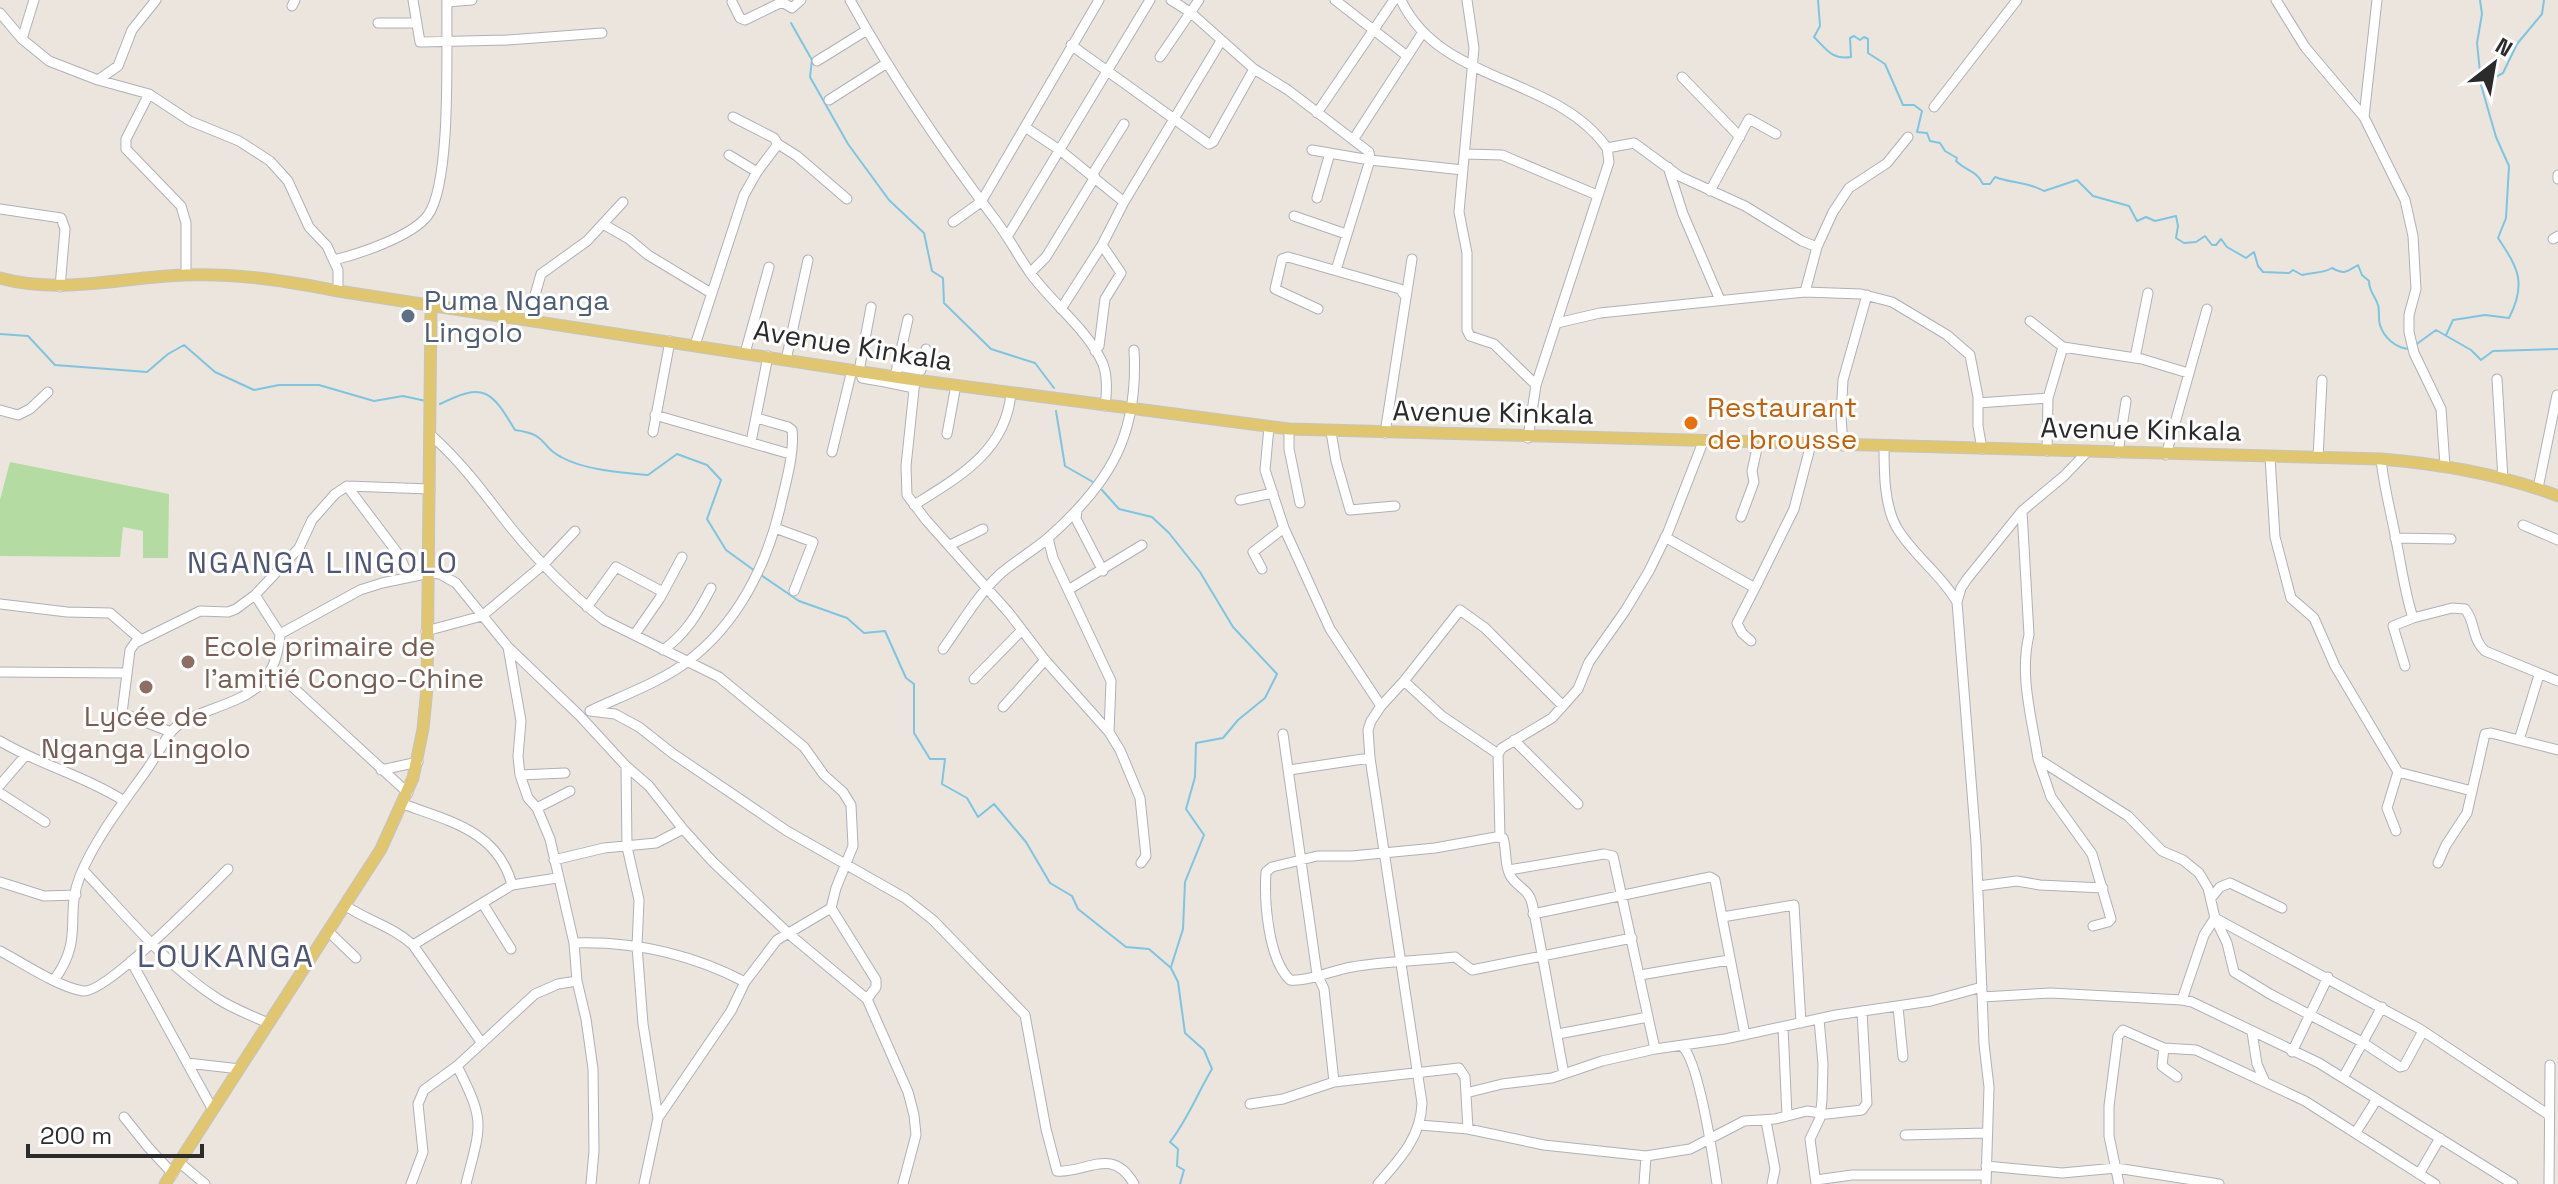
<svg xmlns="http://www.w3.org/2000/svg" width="2558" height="1184" font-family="'Space Grotesk',sans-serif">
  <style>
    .green { fill: #b4dba1 }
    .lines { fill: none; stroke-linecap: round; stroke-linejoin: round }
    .stream { stroke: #7dc5e1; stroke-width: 2 }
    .minor-casing { stroke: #afb0b9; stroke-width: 11 }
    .major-casing { stroke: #c4c4c4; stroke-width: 13 }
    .minor { stroke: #fff; stroke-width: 9 }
    .major { stroke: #e0c66e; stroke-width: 11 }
    .service-dot { fill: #5c6f8a; stroke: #fff; stroke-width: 3 }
    .food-dot { fill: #e8710a; stroke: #fff; stroke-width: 3 }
    .education-dot { fill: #8d6e63; stroke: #fff; stroke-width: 3 }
    .labels { text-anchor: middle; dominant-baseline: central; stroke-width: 6; stroke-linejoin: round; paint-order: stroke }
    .service-label { font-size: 28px; fill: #4e5e75; stroke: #fff; text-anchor: start }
    .street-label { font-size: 28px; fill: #2b2b2b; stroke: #fff }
    .food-label { font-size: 28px; fill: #c56008; stroke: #fff; text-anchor: start }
    .education-label { font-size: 28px; fill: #785e54; stroke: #fff; text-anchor: start }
    .neighbourhood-label { font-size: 30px; letter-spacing: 2px; fill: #505776; stroke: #fff }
    .quarter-label { font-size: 32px; letter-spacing: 2px; fill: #505776; stroke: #fff }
  </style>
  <rect width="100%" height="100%" fill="#ebe5de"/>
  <!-- green -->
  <path class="green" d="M10,462L169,494L168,558H143V531L123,527L120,557L0,556V500Z"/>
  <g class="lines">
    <!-- stream -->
    <path class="stream" d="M1818,0L1820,26L1814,37C1827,50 1832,60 1851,57L1850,38L1854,36L1860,40L1864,37L1868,39V53L1885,64L1903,105H1914L1922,111L1917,132L1927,133L1930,141L1940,143L1945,151L1957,158L1956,161C1967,172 1975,169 1983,184H1990L1995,177C2013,184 2026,181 2044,191L2077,180L2093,196L2129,206L2137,221L2146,217L2155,221L2176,216L2178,226L2176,238L2184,243L2196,242L2205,236L2212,245H2216L2221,239L2227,247L2246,258L2254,252L2258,266L2263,272L2289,273L2293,270L2302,275C2313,272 2322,274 2332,268C2345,275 2346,272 2358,265L2362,275L2369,281C2369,292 2375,295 2378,305C2380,312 2378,319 2380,325C2384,338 2396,348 2409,349
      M2480,0L2482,14L2477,43L2481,82
      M791,23L812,60L810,77L848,144L889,200L924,233L932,271L943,278L944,303L991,349L1035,363L1054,388
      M0,334L28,336L55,365L147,372L168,354L184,345L215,372L254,390L279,385H319L374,401L403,396L426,401
      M2446,335L2453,320L2485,315L2509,318C2527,283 2518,268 2498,238L2506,218L2509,166L2496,137L2481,85L2503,73L2517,44L2542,14L2544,0
      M2414,346L2436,330L2471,350L2481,360L2493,351L2558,349
      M440,404C484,382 491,390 515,430C550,435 538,445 561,457C584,470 623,473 648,475L677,454L707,465L721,480L707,519L726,550L755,571
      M1056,411L1065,466L1093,482
      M1102,490L1119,509L1152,517L1169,533L1200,572L1233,627L1277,674L1265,698L1238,720L1223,738L1196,743L1195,777L1186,809L1204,835L1185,882L1183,929L1171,967
      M761,575L799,601L847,618L864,633L885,631L906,678L914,684V733L930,759H945L942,784L967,798L978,817L994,804L1026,842L1050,883L1072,896L1078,909L1126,947L1149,949L1171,968L1178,982L1185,1033L1204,1050L1212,1069C1197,1094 1188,1119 1170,1142L1178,1149L1177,1166L1184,1170L1180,1184"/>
    <!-- minor casing -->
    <g class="minor-casing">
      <path id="minor" d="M413,0L420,42L507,40L602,33
        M850,0C892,76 942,149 994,218C1008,236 1018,256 1031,274C1053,304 1088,330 1103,364C1108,378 1107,392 1105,406
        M1171,0L1190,12L1254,69L1288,90L1369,152L1370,160L1336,270
        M1335,0L1407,56
        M1401,0C1440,84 1556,75 1607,148L1634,143L1679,176L1745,206L1802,241L1817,247L1805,292
        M1467,0L1474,48L1459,212L1467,253V330L1470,336L1494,344L1536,385
        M2276,0L2305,47L2364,117L2405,200L2413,236L2416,289L2409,315V332L2414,353L2441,409L2445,466
        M447,2L472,0
        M732,2L740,18L745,20L782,2L792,8L801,0
        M292,6L295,0
        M0,13L22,39L49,61L98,80L149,94L190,121L239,141L270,161L288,181L309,227L327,246L338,270V291
        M378,23H416
        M22,39L34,0
        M1071,45L1209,144L1213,142L1254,69
        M1160,57L1199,0
        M817,61L867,30
        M1682,77L1740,137
        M98,80L118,66L132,30L156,0
        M149,94L126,139V149L181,206L186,223V275
        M829,100L887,63
        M1934,107L2017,0
        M1317,113L1394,0
        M733,117L774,138L778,144
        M2364,117L2377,0
        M1025,127L1061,151L1124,202
        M1353,140L1423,32
        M1312,150L1370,160L1463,170
        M1465,154L1502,155L1597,195
        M1668,167L1683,214L1720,300
        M757,172L778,144L797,156L847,199
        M1092,175L1124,124
        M2558,175V179
        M1710,191L1749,119L1776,134
        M1317,198L1330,153
        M0,209L61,218L65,229L60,287
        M1294,216L1346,234
        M953,222L981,202L1099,0
        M603,224L629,239L648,255L711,293
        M1007,237L1150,0
        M2553,239L2558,236
        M1817,247L1833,212L1849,188L1887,163L1908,137
        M334,260C359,254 413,236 428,215C452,182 446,45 447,0
        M1030,273L1046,257L1095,177
        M1061,309L1102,245L1124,202L1221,41
        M1318,309L1275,289L1282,259L1288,257L1400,289L1406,297
        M533,320L535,295L541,274L587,241L623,202
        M2030,321L2063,347
        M1557,323L1600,313L1805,292L1861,294L1892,302L1947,335L1970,355L1978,397V426L1982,449
        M695,345L744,195L757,172L729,155
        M1095,351L1099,346L1105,299L1121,273L1102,245
        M745,353L769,267
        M2135,358L2148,293
        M786,360L808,260
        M897,366L921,370L926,349
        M859,371L871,307
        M863,372L862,378L885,382L886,375
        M895,377L908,319
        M2497,379L2503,479
        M915,380L906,466L907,495L926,520L1009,613L1045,660L1109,732L1120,750L1140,798L1146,856L1141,863
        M885,382L914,388
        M1978,403L2048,398
        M0,410L18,415L30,409L48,392
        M655,415L790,454
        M1269,427L1265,470L1284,528L1330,629L1381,706
        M1289,429V449L1300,503
        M653,432L670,341
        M1331,432L1336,461L1350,510L1395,506
        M1385,433L1412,259
        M947,434L956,385
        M432,436C460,461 481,489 504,519C533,556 567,591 604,620L719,677L804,747L824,775L843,792L851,805L853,846L836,888L831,908L777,940L745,982L731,1011L658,1118
        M1528,438L1536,385L1609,162L1607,148
        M751,442L768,356
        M1843,446L1841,416L1843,380L1867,295
        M1884,446C1884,471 1884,506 1897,528C1913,555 1941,574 1957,602
        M2047,451L2048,398L2063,347L2142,359L2188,373
        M832,452L852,370
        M2118,453L2126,401
        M2166,455L2207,309
        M2270,457L2275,537L2291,598L2314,618L2335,666L2398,772L2472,791
        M2318,458L2322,380
        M2381,459C2384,489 2392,516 2397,545C2402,570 2405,593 2413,618L2452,608L2465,609C2476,622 2471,638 2485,651L2558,681
        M347,486L399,555L409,577
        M2538,488L2557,395
        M1240,500L1273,493
        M914,505C959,477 1006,451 1011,393
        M1077,510L1076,519L1103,571
        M2022,511L2029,635C2019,676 2032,718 2038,759L2128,816L2162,851L2183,860L2199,873L2208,888L2215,918L2227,943L2234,972L2270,994L2362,1042L2400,1067L2404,1066L2423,1031
        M1741,517L1754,482L1752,471L1758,444
        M2523,525L2558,540
        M775,528L813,542L794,591
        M1665,537L1755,588L1794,509L1811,444
        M1048,538L1053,558L1111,681L1109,732
        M2395,538L2451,539
        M950,545L983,529
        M1262,569L1253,552L1284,528
        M1068,590L1142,545
        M0,604L67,612L110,613L140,639
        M587,607L616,567L663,592
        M426,631L482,616L544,564L575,531
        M280,634L360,590L382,583L430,573L440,574L456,583L508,647L580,716L626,766L649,786L683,829L713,862L789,934L867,999L908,1092L914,1115L916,1135L903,1184
        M635,634L660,598L682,557
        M1751,641L1742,633L1737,623L1755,588
        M508,647L521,721L518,756L520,775L528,798L537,808L550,839L574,943L577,981L586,1019L593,1069L594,1151L591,1184
        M943,649C961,624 977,596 999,575C1015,561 1033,551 1048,538C1110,483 1139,435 1134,350
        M663,650C686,634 698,613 711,588
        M2405,666L2393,626L2413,618
        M272,668L408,793
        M0,672L126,673
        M974,679L1021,631
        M1404,681L1442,716L1498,754L1500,837
        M1003,707L1045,660
        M590,711L615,714L639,727L672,753L787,831L905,898L933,920L1025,1015L1046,1129L1057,1171C1085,1174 1112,1145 1134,1184
        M590,711C619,697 663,681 688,661C737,624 766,567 780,508C785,485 795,453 792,430L788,427L757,418
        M171,732L122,713L130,650L135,643L200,611L228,612L236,609L255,595L299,548L312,520L335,494L347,486L430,489
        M1283,734L1317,974L1324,989L1334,1082
        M1514,740L1578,804
        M2519,740L2539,675
        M0,741C40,765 85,776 124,801
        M1498,754L1502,748L1552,718L1578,689L1589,662L1625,611L1649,571L1668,532L1703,442
        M2038,759L2051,797L2092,854L2111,919L2108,922L2093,926
        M626,766L627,847L639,900L637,946L643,1024L658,1118L644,1184
        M381,770L418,762
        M1289,770L1370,758
        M520,775L565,773
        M0,785L25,756
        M0,793L45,822
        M403,804C449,821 498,831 512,885
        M537,808L570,791
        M2396,831L2387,808L2398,772
        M554,860L604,848L656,843L683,829
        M2438,863L2446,845L2467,813L2485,734L2491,733L2558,750
        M83,870C126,915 165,965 218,999C234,1009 252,1016 268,1023
        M1509,870L1604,854L1613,856L1655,1049L1725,1039L1836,1015L1931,1001L1982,987
        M0,882L44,896L76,895
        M1978,886L2017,881L2040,885L2103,888
        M2211,898L2220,887L2230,883L2282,908
        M483,904L511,949
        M346,906C368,921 392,926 413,945L512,885L557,878
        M831,908L876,980V987L867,999
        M1533,914L1710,877L1715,880L1722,917L1794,905L1801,1023
        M1722,917L1745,1035
        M2215,918L2204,935L2182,1000L2192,1002L2319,1063L2513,1184
        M2215,918L2420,1029L2549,1115
        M329,932L356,958
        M574,943C635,941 691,954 745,982
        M413,945L481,1042
        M0,951C23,963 58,987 83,991C106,994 208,889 228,869
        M131,961L213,1110
        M1640,975L1729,960
        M54,980C85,938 64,916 80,876C96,837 124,802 148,768C156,756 163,743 171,732C179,722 190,718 202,713C247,696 276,689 280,634L255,595
        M1982,997L2051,993L2182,1000
        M1898,1007L1903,1057
        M1783,1027L1787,1116
        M2252,1032L2257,1064L2265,1082
        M1558,1034L1648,1017
        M1682,1046C1699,1061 1713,1157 1717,1184
        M2164,1048L2162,1066L2177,1077
        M2292,1052L2328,977
        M187,1063L240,1069
        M457,1066C486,1123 481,1124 466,1184
        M1564,1074C1553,1017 1544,960 1532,903C1529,889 1515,886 1510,875C1504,864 1507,849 1503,838L1496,837L1435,848L1352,856H1317L1272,867L1266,872C1264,901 1268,959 1290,980C1307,982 1333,970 1352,967C1386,961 1421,961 1455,957L1472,970L1632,938
        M2343,1078L2382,1007
        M1466,1093L1502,1084L1552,1078L1602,1061L1655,1049
        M1250,1104L1283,1099L1334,1082L1459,1068L1465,1077L1468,1129
        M124,1117L148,1147L173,1174
        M1766,1121L1775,1169L1772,1184
        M1420,1125L1468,1129L1544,1145L1646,1156L1690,1149L1744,1121L1775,1119L1807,1111L1827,1114L1862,1110L1867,1103L1862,1011
        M2356,1132L2377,1099
        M1905,1135L1986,1133
        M180,1163L205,1184
        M1986,1166L2062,1173L2116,1168L2219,1184
        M2419,1174L2440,1138
        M1816,1180L1852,1175H1986
        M411,1184L423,1152L418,1104L424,1090L457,1066L535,994L558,984L577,981
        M1378,1184C1400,1159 1421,1137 1422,1103L1370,758L1368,730L1371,721L1381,706L1404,681L1460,610L1485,628L1563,706
        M1644,1184L1646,1156
        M1816,1184L1810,1139L1820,1118L1822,1100L1823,1064L1819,1019
        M1986,1184L1989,1087L1984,1044L1976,843L1957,602L1961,588L1967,579L2022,511L2064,476L2088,451
        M2119,1184L2109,1136V1106L2118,1036L2123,1030L2164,1048L2196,1050L2305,1101L2435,1184
        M2549,1184L2550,1065"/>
    </g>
    <!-- major casing -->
    <g class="major-casing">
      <path id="major" d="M0,278C61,295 123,277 185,275C238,273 287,281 338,291L908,379L1289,429L2381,459C2441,464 2501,474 2558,496
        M165,1184L381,849L413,778L423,729L427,688L431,305"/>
    </g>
    <!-- minor -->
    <use href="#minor" class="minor"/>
    <!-- major -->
    <use href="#major" class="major"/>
  </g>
  <!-- markers -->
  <circle class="service-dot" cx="408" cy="316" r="8"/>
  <circle class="food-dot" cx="1691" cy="423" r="8"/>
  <g class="education-dot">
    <circle cx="188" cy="662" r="8"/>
    <circle cx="146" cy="687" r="8"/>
  </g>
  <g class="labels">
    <!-- service labels -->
    <g class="service-label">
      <text x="424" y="300">Puma Nganga<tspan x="424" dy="32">Lingolo</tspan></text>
    </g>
    <!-- street labels -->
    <g class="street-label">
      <text transform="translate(853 345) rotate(9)">Avenue Kinkala</text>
      <text transform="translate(1493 412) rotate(1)">Avenue Kinkala</text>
      <text transform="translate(2141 429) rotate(1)">Avenue Kinkala</text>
    </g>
    <!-- food labels -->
    <g class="food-label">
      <text x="1707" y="407">Restaurant<tspan x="1707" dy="32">de brousse</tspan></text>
    </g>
    <!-- education labels -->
    <g class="education-label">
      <text x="204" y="646">Ecole primaire de<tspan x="204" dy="32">l’amitié Congo-Chine</tspan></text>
      <text x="146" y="716" text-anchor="middle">Lycée de<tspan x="146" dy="32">Nganga Lingolo</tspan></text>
    </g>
    <!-- neighbourhood labels -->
    <g class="neighbourhood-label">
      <text x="323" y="562">NGANGA LINGOLO</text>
    </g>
    <!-- quarter labels -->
    <g class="quarter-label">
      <text x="226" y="956">LOUKANGA</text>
    </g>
  </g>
  <!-- north arrow -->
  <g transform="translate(2494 64) rotate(31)" stroke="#ffffff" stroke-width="6" paint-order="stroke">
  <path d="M0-6L14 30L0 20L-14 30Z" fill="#2b2b2b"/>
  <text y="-12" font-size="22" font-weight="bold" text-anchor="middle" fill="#2b2b2b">N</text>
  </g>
  <!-- scale -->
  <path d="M28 1144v12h174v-12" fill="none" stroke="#2b2b2b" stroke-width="4"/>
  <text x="40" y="1144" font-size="24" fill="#2b2b2b" stroke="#ffffff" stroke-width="6" paint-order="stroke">200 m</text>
</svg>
